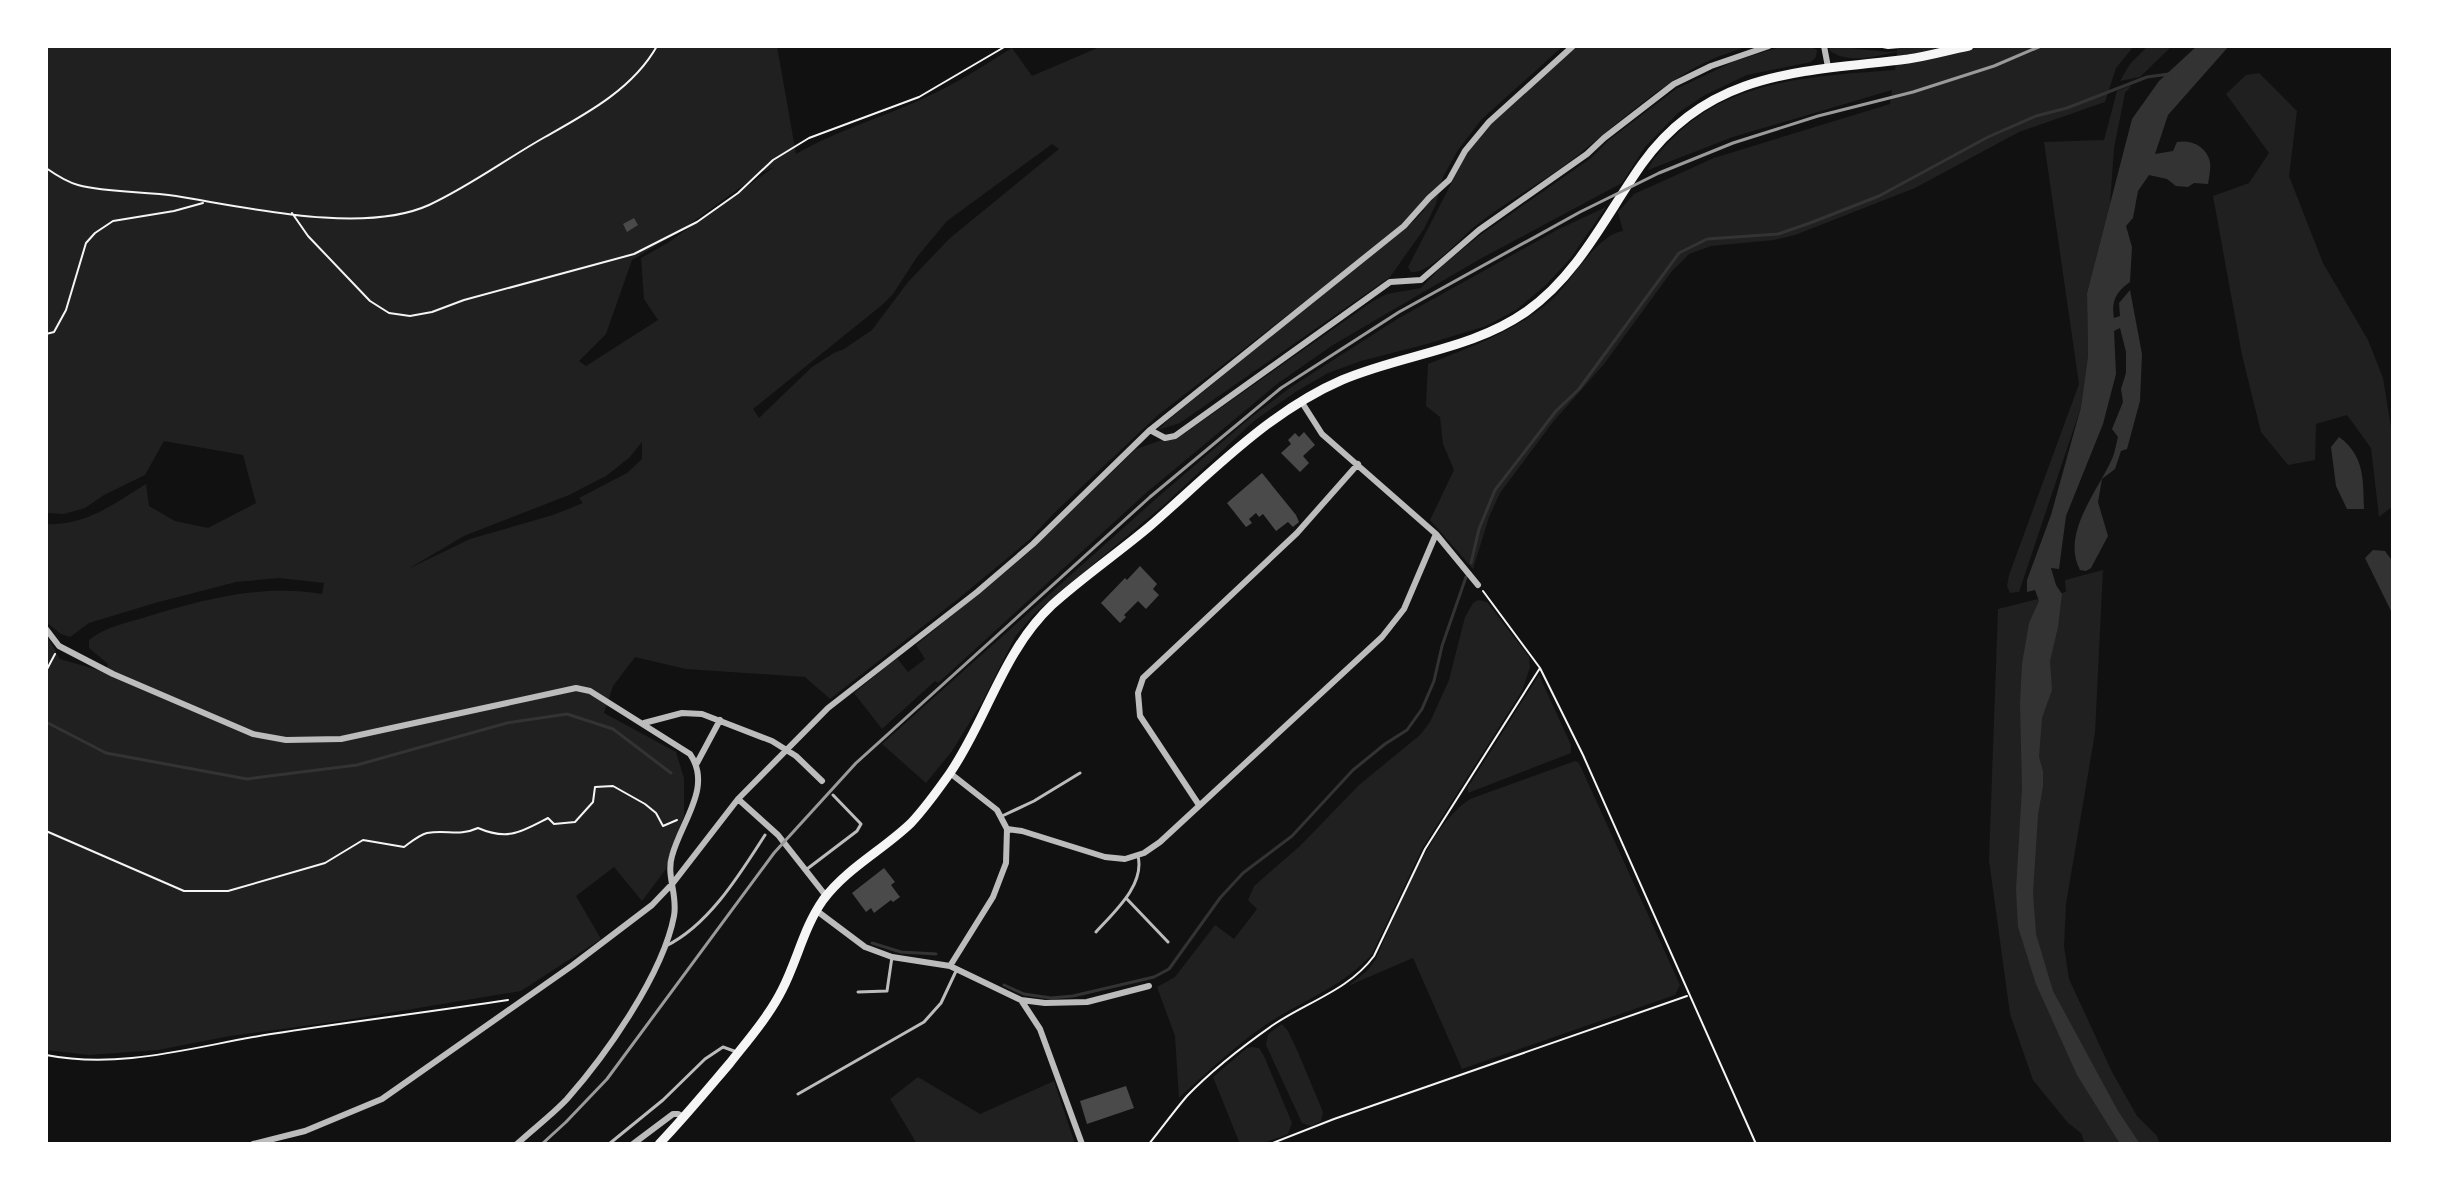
<svg xmlns="http://www.w3.org/2000/svg" width="2439" height="1190" font-family="'Work Sans',sans-serif">
  <style>
    .green { fill: #202020; fill-rule: evenodd }
    .water { fill: #333 }
    .lines { fill: none; stroke-linecap: round; stroke-linejoin: round }
    .stream { stroke: #333; stroke-width: 3 }
    .building { fill: #4a4a4a }
    .path { stroke: #f5f5f5; stroke-width: 2 }
    .service { stroke: #bcbcbc; stroke-width: 3 }
    .minor { stroke: #bcbcbc; stroke-width: 6 }
    .primary { stroke: #f5f5f5; stroke-width: 9 }
    .rail { stroke: #9a9a9a; stroke-width: 3 }
  </style>
  <rect width="100%" height="100%" fill="#111"/>
  <!-- green -->
  <path class="green" d="M46,46H777L796,154C843,127 895,114 943,89C967,77 989,62 1012,48L1032,76L1102,46H1563L1482,119L1458,150L1443,177L1436,204L1424,229L1390,277L1180,423L1158,430L1168,420L1415,220L1426,208L1158,415L1054,513L1029,540L958,599L830,699L805,677L686,669L635,657L613,686L604,713L676,752L684,778V816L666,869L642,901L614,867L576,896L601,939L521,991L340,1021L230,1036L158,1050L89,1055L46,1050V634L60,659L105,672L108,664L89,648V640C105,627 126,623 146,617C204,599 261,584 322,594L324,583L279,578L236,582L155,603L89,623L70,637L61,634L46,622V524C85,526 114,504 146,484L149,506L175,521L208,528L256,503L243,455L164,441L145,475L104,495L85,508L64,514L46,513ZM1052,144L1059,149L950,238L908,282L872,330L844,349L834,353L812,367L759,418L753,409L882,305L893,294L917,257L947,221ZM774,167L669,242L641,258L644,299L658,320L586,366L579,361L606,334L632,260L679,232L760,173ZM642,442V459L627,473L579,498L583,503L553,515L470,539L408,569L464,536L569,495L606,476L629,458Z
    M1577,46H1748C1735,51 1721,55 1708,61C1662,83 1623,119 1584,150C1550,179 1509,199 1474,227C1460,239 1428,275 1411,272L1408,267L1466,155L1494,120Z
    M1783,46H1810L1817,50L1816,57L1811,62L1747,75L1705,95L1678,113L1645,147L1622,183L1480,259L1333,345L1277,384L1146,493L938,683L935,681L882,729L854,693L897,658L908,672L925,659L916,645L1029,552L1136,449L1162,440H1172L1185,433L1373,301L1387,294L1421,288L1443,265L1479,236L1591,158L1609,140L1676,89L1735,61Z
    M1831,46L1888,52L1897,51L1898,46H2134L2116,68L2105,102L2019,132L1915,188L1795,235L1774,240L1711,246L1689,254L1672,271L1604,364L1553,422L1500,493L1489,517L1473,569L1430,520L1454,470L1443,444L1440,417L1426,406L1428,364C1470,347 1514,332 1549,302C1572,283 1595,235 1623,231L1618,212L1634,194L1714,158L1890,104L1892,90L1733,137L1648,170C1653,157 1665,146 1675,136C1733,78 1818,76 1895,70L1897,52C1875,56 1848,65 1829,50Z
    M2148,46H2172L2140,77L2120,81L2130,64Z
    M2259,73L2297,111L2289,176L2323,263L2368,340L2383,378L2393,440V506L2379,517L2371,448L2347,415L2316,424L2315,460L2288,465L2261,432L2242,355L2213,196L2249,183L2269,153L2226,94L2246,75Z
    M2132,85L2125,93L2114,148L2110,204L2087,293L2088,356L2081,407L2019,592L2010,593L2007,586L2009,575L2079,384L2044,142L2104,140L2117,91Z
    M1606,207L1570,259L1546,285L1516,310L1486,326L1427,344L1361,361L1328,373L1297,391L1254,421L1165,504L1034,614L1015,637L981,704L952,751L926,783L882,744L1159,496L1250,418L1291,387L1399,318L1557,230Z
    M2103,570L2095,733L2066,904L2064,946L2069,979L2112,1072L2137,1116L2157,1136L2160,1144H2085L2081,1133L2068,1123L2033,1080L2010,1014L1989,860L1998,609L2066,592L2065,580Z
    M1478,600L1487,602L1529,657L1530,667L1522,691L1423,847L1372,954C1342,988 1300,1001 1264,1026C1234,1047 1206,1073 1179,1098L1175,1036L1157,987L1175,977L1215,925L1234,939L1257,909L1248,900L1254,886L1300,846L1359,785L1420,735L1430,722L1449,680L1465,617L1473,603Z
    M1539,675L1571,745V753L1468,793V787Z
    M1575,761L1579,763L1680,985L1675,995L1462,1069L1413,958L1348,986L1367,971L1376,959C1397,913 1428,826 1470,799Z
    M1282,1024L1288,1031L1297,1050L1323,1112L1321,1121L1311,1126L1302,1123L1266,1045L1268,1034Z
    M1252,1047L1259,1048L1264,1056L1292,1123L1288,1134L1261,1144H1240L1213,1077L1247,1048Z
    M918,1077L980,1114L1054,1081L1075,1144H917L890,1099Z"/>
  <!-- water -->
  <path class="water" d="M2197,46H2229L2168,115L2155,154L2173,151L2177,142C2192,139 2207,147 2210,162C2211,168 2209,178 2208,184L2194,183L2188,187L2176,186L2167,179L2149,175L2138,191L2133,218L2126,226L2132,247L2130,282C2116,292 2111,301 2114,318L2120,316L2119,303L2130,290L2142,354L2140,401L2127,449L2121,451L2115,469L2102,479L2098,502L2108,536L2091,568L2086,571L2080,570C2061,534 2097,492 2111,461C2115,454 2116,444 2118,437L2112,429L2123,402L2121,389L2126,373V352L2120,328L2114,331L2116,374L2103,424L2066,516L2059,569L2051,568L2056,585L2062,594L2058,627L2050,661L2052,690L2042,718L2039,757L2043,771V786L2038,815L2033,893L2036,934L2053,991L2118,1111L2140,1144H2120L2077,1075L2036,984L2018,927L2016,890L2022,788L2020,703L2022,664L2029,623L2039,601L2035,590L2027,592V580L2051,515L2081,407L2088,356L2087,293L2132,119L2159,81Z
    M2339,437C2365,456 2363,480 2364,509H2347L2336,486L2331,447Z
    M2373,550L2385,551L2393,562V615L2365,558Z"/>
  <g class="lines">
    <!-- stream -->
    <path class="stream" d="M1471,563L1479,529L1495,490L1556,411L1579,389L1679,253L1707,239L1778,234L1810,223L1879,196L1988,137L2036,116L2067,108L2147,77L2169,74
      M48,723L106,753L247,779L357,765L507,723L567,714L613,729L671,773
      M872,943L901,952L936,954
      M1004,985L1024,994L1051,998L1073,996L1154,977L1169,969L1220,898L1243,873L1292,836L1353,770L1385,744L1407,730L1422,709L1434,681L1442,646L1466,577"/>
  </g>
  <!-- building -->
  <path class="building" d="M634,218L638,225L627,232L623,224Z
    M1304,432L1315,445L1303,456L1309,463L1300,472L1281,453L1291,444L1288,440L1295,433L1299,437Z
    M1262,473L1296,515L1299,522L1293,527L1288,522L1276,531L1263,514L1259,517L1256,513L1249,519L1252,523L1246,527L1227,503Z
    M1140,566L1157,584L1153,589L1159,595L1146,609L1138,601L1124,615L1126,617L1120,623L1101,603L1125,578L1127,580Z
    M884,868L895,882L891,885L900,897L893,902L891,900L874,913L871,908L866,912L852,893Z
    M1126,1086L1134,1108L1087,1124L1080,1101Z"/>
  <g class="lines">
    <!-- path -->
    <path class="path" d="M1877,46L1888,48L1912,46
      M46,168C56,175 67,182 78,185C109,193 144,191 176,196C245,207 363,235 429,205C470,186 506,159 545,137C586,114 633,89 657,46
      M292,213L308,236L370,301L389,313L410,316L432,312L464,300L634,254L697,222L738,193L773,160L809,138L919,97L1006,46
      M46,334L54,332L66,310L86,243L95,233L113,221L174,211L203,203
      M1483,591L1540,668L1583,755L1756,1144
      M46,671L55,654
      M46,831L184,891H228L325,863L363,840L404,847C411,842 419,835 427,833C447,829 458,837 478,828C508,841 521,832 548,818L554,824L575,822L593,802L595,787L613,786L645,804L656,813L663,826L677,820
      M46,1055C123,1070 195,1046 271,1034C349,1022 429,1012 508,1000
      M1149,1144C1162,1128 1174,1111 1187,1096C1212,1070 1243,1046 1273,1025C1307,1002 1349,990 1374,956L1425,849L1540,668
      M1270,1144L1334,1119L1687,996"/>
    <!-- service -->
    <path class="service" d="M1000,817L1034,801L1080,773
      M807,869L857,831L861,824L833,795
      M1126,898L1168,942
      M1096,932C1114,912 1145,885 1138,856
      M666,946C709,925 740,874 765,835
      M858,992L887,991L892,957
      M798,1094L924,1022L941,1003L957,969
      M609,1144L663,1100L705,1059L723,1047L734,1051"/>
    <!-- minor -->
    <path class="minor" d="M1824,46L1828,67
      M1301,401L1322,434L1436,534L1478,585
      M1150,430L1165,438L1175,436L1390,282L1421,280L1479,230L1587,154L1604,138L1674,84L1711,66L1769,46
      M46,629L59,646L113,674L253,734L286,740L341,739L576,688L590,691L690,754C713,787 681,822 672,856C666,876 678,895 674,916C663,974 606,1055 567,1099C552,1115 533,1129 517,1144
      M644,723L682,713L702,714L772,741L796,756L822,781
      M697,763L720,720
      M950,773L997,810L1007,829L1006,863L993,897L950,966
      M738,799L778,835L826,896
      M1199,805L1140,716L1138,693L1143,678L1297,533L1358,464
      M1007,829L1022,831L1105,857L1125,859L1144,853L1160,842L1382,637L1404,609L1436,534
      M817,911L865,947L892,957L950,966L1021,1000L1040,1029L1082,1144
      M1021,1000L1045,1003L1087,1002L1149,986
      M253,1144L305,1131L382,1099L573,965L652,905L673,883L738,799L828,708L977,592L1033,544L1150,430L1404,226L1429,198L1449,180L1465,151L1489,122L1573,46
      M633,1144L673,1114H678L684,1117"/>
    <!-- primary -->
    <path class="primary" d="M659,1144C684,1118 707,1090 730,1063C748,1040 769,1016 782,990C797,961 804,927 823,900C847,868 883,850 911,823C925,808 938,790 950,773C987,719 1003,651 1052,605C1083,577 1118,553 1150,526C1210,474 1268,412 1342,380C1403,354 1472,350 1527,311C1579,274 1606,215 1642,164C1710,69 1804,72 1908,59C1928,56 1949,50 1969,46"/>
    <!-- rail -->
    <path class="rail" d="M542,1144L566,1122L607,1079L774,853L856,763L1150,497L1281,388L1399,312L1580,212L1659,173L1733,143L1818,116L1913,92L1994,66L2041,46"/>
  </g>
  <!-- border -->
  <rect width="2439" height="1190" fill="none" stroke="#ffffff" stroke-width="96"/>
</svg>
